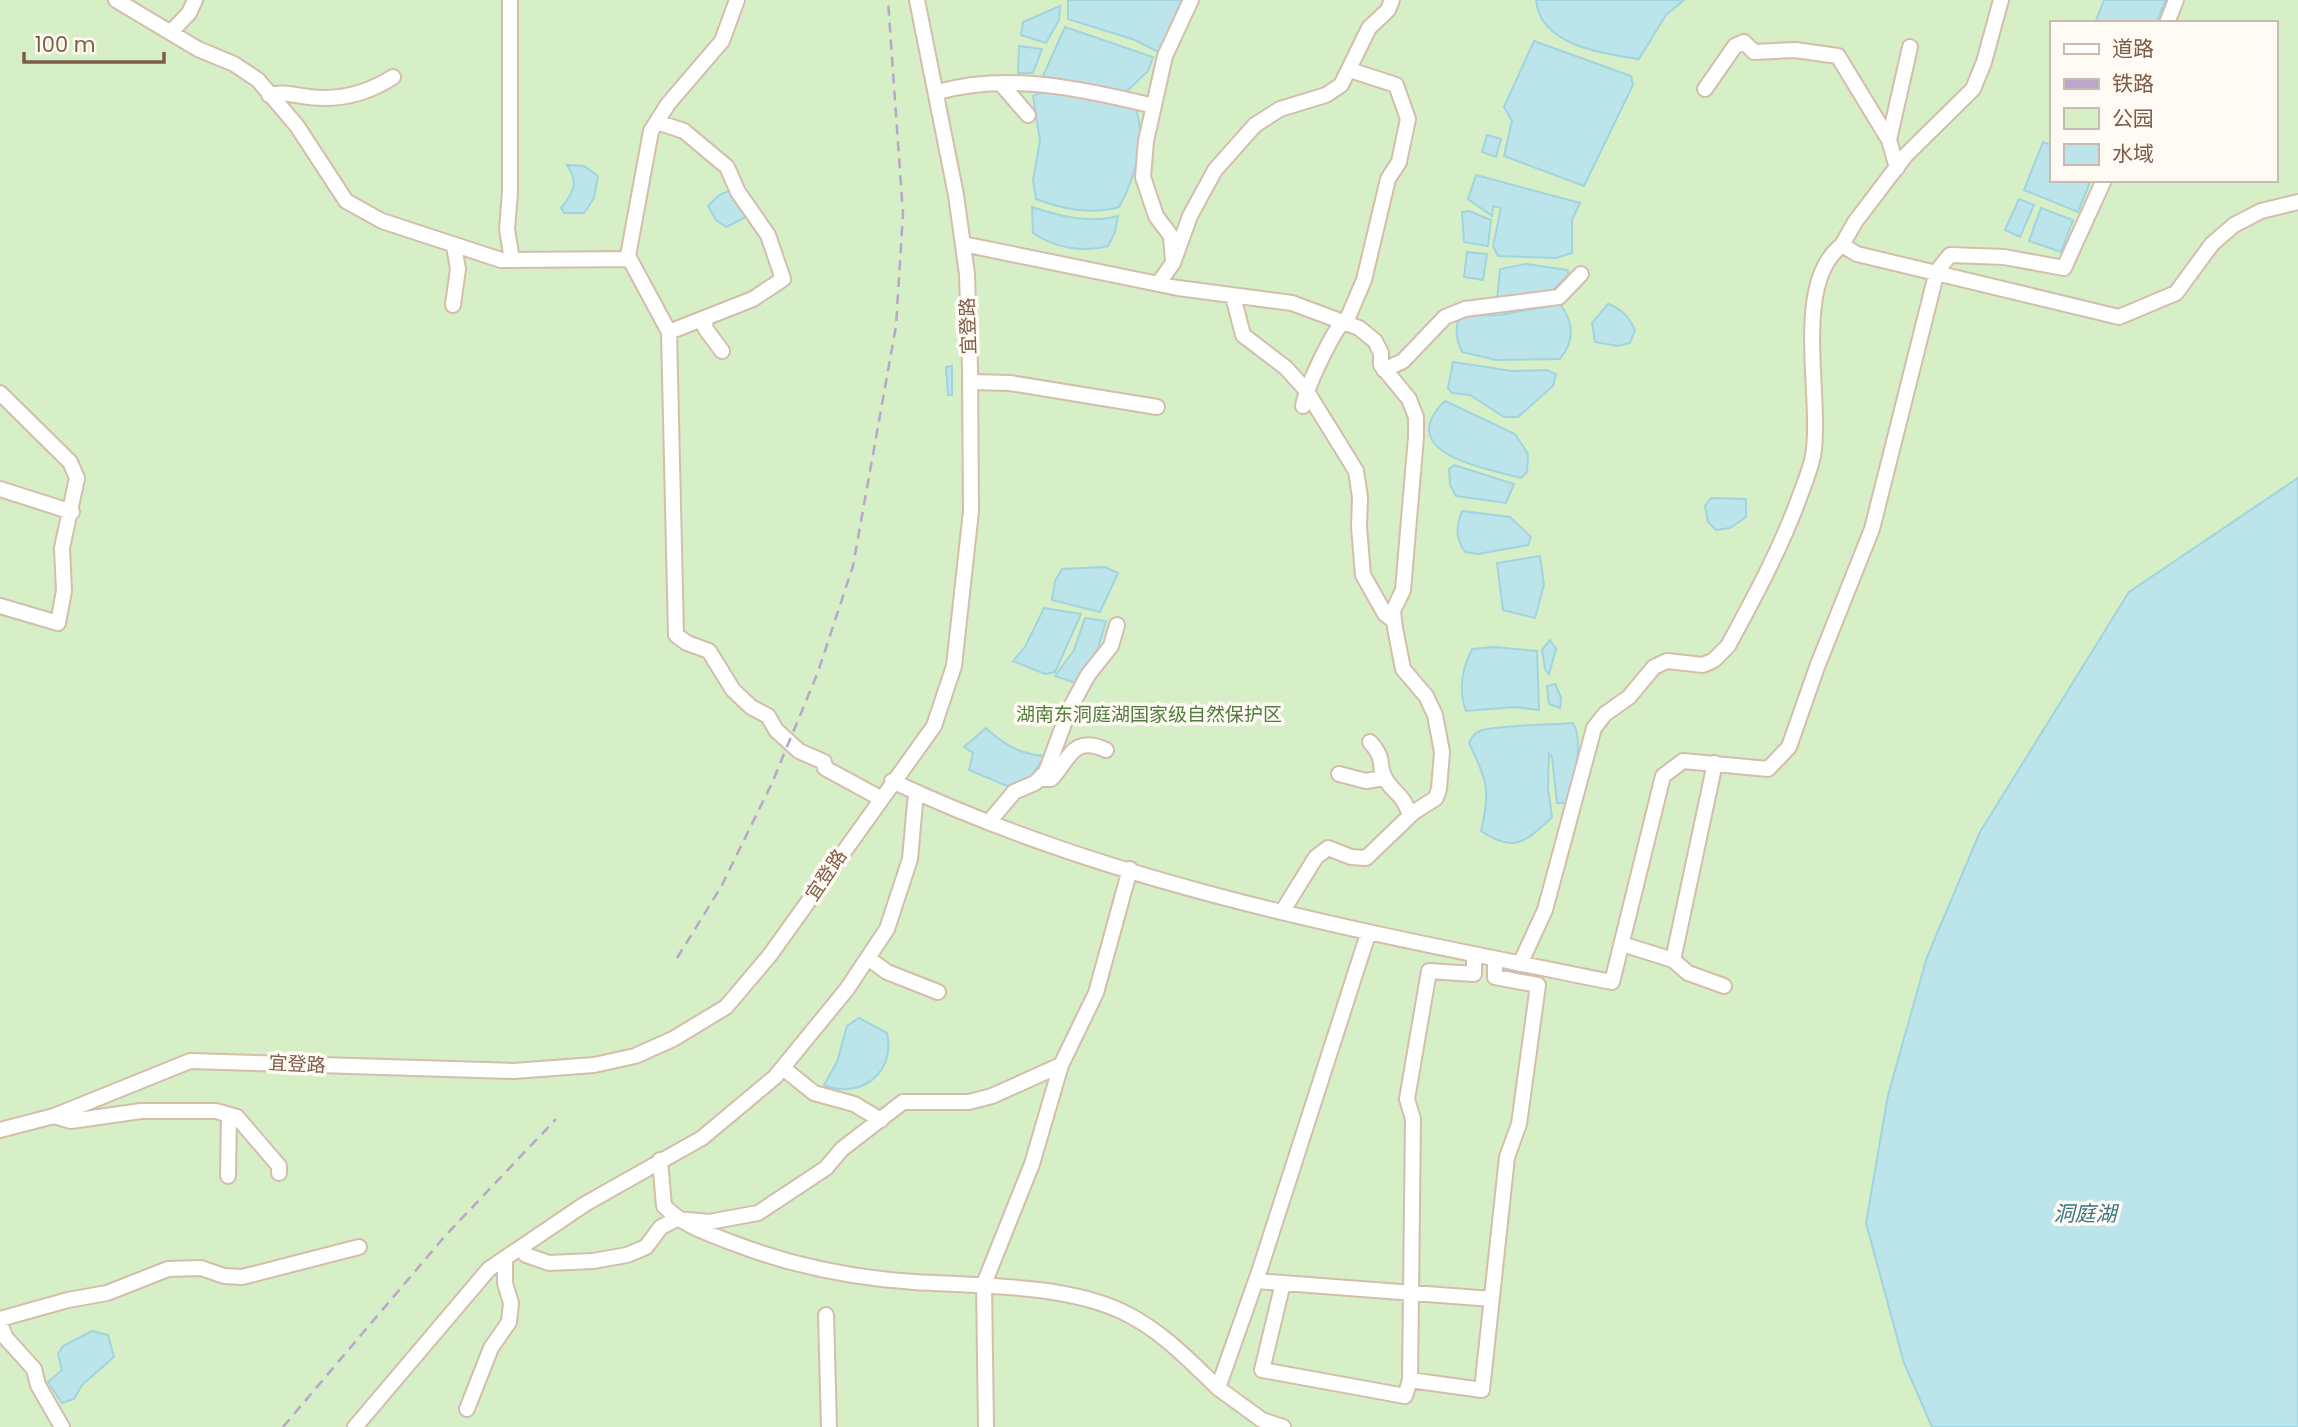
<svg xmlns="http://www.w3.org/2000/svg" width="2298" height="1427" font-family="Poppins,'Noto Sans SC',sans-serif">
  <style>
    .green { fill: #d6efc6; fill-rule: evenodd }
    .water { fill: #bce4eb; stroke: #a1d4de; stroke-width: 2 }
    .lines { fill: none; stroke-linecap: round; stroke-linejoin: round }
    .minor-casing { stroke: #d3beae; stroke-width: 18 }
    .minor { stroke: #fff; stroke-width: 14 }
    .rail { stroke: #baa5cb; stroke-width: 2.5; stroke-dasharray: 10 7; stroke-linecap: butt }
    .labels { text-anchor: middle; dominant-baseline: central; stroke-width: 7; stroke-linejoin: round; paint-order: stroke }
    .street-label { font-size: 19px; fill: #7d5c49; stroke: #fffaf3 }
    .park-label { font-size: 19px; fill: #507e3d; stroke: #fffaf3 }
    .water-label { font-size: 21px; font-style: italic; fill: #3a7683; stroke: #fffaf3 }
  </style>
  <rect width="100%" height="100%" fill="#fef7ea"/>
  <!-- green -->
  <path class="green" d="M0,0H2298V1427H0ZM2051,23H2275V180H2051Z"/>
  <!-- water -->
  <path class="water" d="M1184,0L1160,53L1135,40L1068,19V0Z
    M1536,0H1684L1666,15L1639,59C1604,54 1540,46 1536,0Z
    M2104,0H2166L2156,23H2095Z
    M1060,6L1059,20L1046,43L1021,35L1023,22Z
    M1065,27L1153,57L1148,71L1125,93L1043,76Z
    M1534,41L1631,76L1633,85L1584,186L1504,156L1512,121L1504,107Z
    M1019,46L1042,49L1033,73H1018Z
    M1046,89L1134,105C1148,135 1135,178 1119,207C1092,215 1062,209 1036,199L1033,180L1040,141L1033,96Z
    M1487,135L1501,139L1496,157L1482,152Z
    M2043,142L2051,145V180H2091L2078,212L2024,190Z
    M567,165L584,166L598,176L594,198L584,213H564L561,208C574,192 579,183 567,165Z
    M1476,175L1580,203L1572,220V253L1556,258L1498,256L1493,246L1501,208L1493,206L1492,216L1468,199Z
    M731,190L746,217L726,227L716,220L708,206L719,195Z
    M2019,199L2034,205L2020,237L2005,230Z
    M1032,207C1059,216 1090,224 1118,216L1115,232L1108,246C1083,253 1055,248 1033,233Z
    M2041,208L2073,220L2061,252L2029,241Z
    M1469,211L1491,220L1488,246L1464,242L1462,212Z
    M1467,252L1487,254L1483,280L1464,277Z
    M1526,264L1568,270V275L1551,292L1497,300L1500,269Z
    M1560,304C1574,323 1575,340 1560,359L1496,360L1462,352C1456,339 1455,329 1459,316L1500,315Z
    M1608,304C1622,309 1629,317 1635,330L1630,343L1618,346L1595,342L1592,323Z
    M1453,362L1512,371L1547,370L1556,374L1553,386L1518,417H1504L1470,395L1452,393L1448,388Z
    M952,366V395H948L946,367Z
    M1445,401L1515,434L1528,454L1527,472L1521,478C1485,468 1392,453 1445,401Z
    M1454,465L1514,484L1506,503L1456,496L1450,485L1449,469Z
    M2298,478V1427H1932L1904,1363L1866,1223L1888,1095L1927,957L1980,832L2129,592Z
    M1711,498L1746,499V517L1730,528L1716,530L1708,522L1705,506Z
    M1462,511L1510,517L1531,537L1528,545L1478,554L1465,552C1455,537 1456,527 1462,511Z
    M1540,556L1544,585L1535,618L1503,610L1497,563Z
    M1105,567L1118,573L1100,612L1052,600L1055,581L1062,569Z
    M1044,608L1081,614L1055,672L1045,674L1013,661L1025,647Z
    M1085,618L1106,621L1097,652L1076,683L1055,676L1074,650Z
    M1550,640L1556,649L1549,674L1545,669L1542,650Z
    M1494,647L1537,651L1539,710L1515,707L1466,711C1458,690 1462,669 1472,649Z
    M1555,684L1561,697L1560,708L1549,704L1547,686Z
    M1573,723C1583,738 1576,788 1566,803H1557L1552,757L1549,754L1548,788L1552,817C1527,841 1514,854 1481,831C1491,789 1487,782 1469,743C1471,738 1474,733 1480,731C1492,725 1554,725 1573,723Z
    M986,728C1004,745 1020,754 1045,756L1030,778L1007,786L969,770L973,753L964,747Z
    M859,1018L887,1033C896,1073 860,1100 824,1085L837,1062L847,1026Z
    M92,1331L108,1335L114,1357L82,1385L74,1399L62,1403L48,1382L62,1370L58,1354L63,1346Z"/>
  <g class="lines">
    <!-- minor casing -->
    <g class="minor-casing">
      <path id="minor" d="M116,0L198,49L234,64L258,80L297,126L346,201L382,221L501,260L630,259
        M510,0V192L507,229L512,260
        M737,0L722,41L668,104L651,131L628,256L669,332L676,635L687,643L709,651L733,690L751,707L768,716L776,730L799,751L824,762L825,768L880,798
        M2167,23L2176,0
        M171,32L189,13L195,0
        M1002,85L1028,115
        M1705,89L1735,46L1744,42L1754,52L1795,50L1838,56L1889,140
        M938,92C1008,72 1084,89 1154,106
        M269,95C282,92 289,94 302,96C336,102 365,95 393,77
        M657,122L684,131L727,167L738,192L768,235L783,279L753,299L669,332
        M1897,168L1889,140L1910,47
        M963,244L1178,288L1292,303L1359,328L1375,341L1381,353V365L1409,399L1416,417V437L1403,590L1393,611L1395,628L1403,669L1426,696L1435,715L1442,752L1439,789L1436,798L1414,812L1366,858L1351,857L1328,848L1316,857L1282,912
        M1842,245L1855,222L1906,155L1973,89L1984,62L2001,0
        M1173,261L1171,236L1156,216L1143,177L1146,141L1165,56L1191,0
        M1158,284L1173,263L1190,216L1215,170L1255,125L1280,109L1326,95L1341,85L1369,28L1388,10L1392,0
        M1233,296L1243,335L1286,368L1306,390L1356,471L1360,497L1359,527L1363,575L1385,614L1394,621
        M453,305L458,269L454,246
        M706,318L705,328L722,351
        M1346,322L1364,280L1388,179L1399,162L1408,119L1396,85L1350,70
        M1384,370L1403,361L1445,317L1465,309L1559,297L1581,274
        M970,382L1010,383L1157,407
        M0,393L70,462L77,478L62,548L64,591L58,623L0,606
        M1303,406C1307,385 1330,338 1343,321
        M0,489L72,512
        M1370,742C1387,761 1377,765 1385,778C1393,794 1403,792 1410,816
        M1339,774L1366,781L1384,778
        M1041,779H1051C1069,761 1072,734 1106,750
        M892,781C1119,888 1369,933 1612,982L1663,776L1683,761L1768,769L1789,747L1817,667L1872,529L1937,271L1950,255L2004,257L2064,268L2104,180
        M989,822L1014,792L1035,783L1046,772L1069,710L1088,675L1111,646L1117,625
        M1622,944L1673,960L1715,763
        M1474,955V974L1429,971L1407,1099L1413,1119L1410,1380L1482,1390L1507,1157L1519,1124L1538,985L1495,977V959
        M868,958L887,972L938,992
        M1673,960L1688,973L1724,986
        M1520,964L1545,910L1594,728L1605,714L1629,697L1654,667L1667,661L1703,665L1714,660L1728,646C1754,598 1779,552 1798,501C1803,487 1810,471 1813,456C1823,397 1791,284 1842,245L1857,254L2119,317L2176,293L2212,244L2234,225L2261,211L2298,202
        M783,1068L814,1093L854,1104L881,1120
        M54,1116L71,1121L141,1111H216L237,1117L279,1166V1173
        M0,1130L54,1116L190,1061L514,1071L594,1065L635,1056L673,1039L726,1007L770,955L934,726L954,666L971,511L970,368L967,274L956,195L917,0
        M660,1160L664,1206C684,1226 707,1233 733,1243C790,1265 853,1278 914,1282C978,1286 1065,1284 1123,1312C1161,1330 1189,1360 1218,1388
        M228,1176L229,1115
        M520,1248L526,1255L549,1263L593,1261L627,1255L646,1247L661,1227L677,1219L709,1222L758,1213L826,1168L842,1149L903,1102H969L992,1096L1061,1065
        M1256,1281L1492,1299
        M1283,1283L1262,1370L1405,1396L1410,1380
        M826,1315L829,1427
        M0,1319L68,1300L107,1293L168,1269L201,1268L224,1276L242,1277L359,1247
        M0,1324L6,1338L34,1369L38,1385L62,1427
        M467,1409L491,1348L509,1322L511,1303L505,1283V1263
        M355,1427L489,1269L585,1204L702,1138L775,1077L847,989L887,929L910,859L916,792
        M986,1427L984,1284L1032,1164L1061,1065L1096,993L1130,869
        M1283,1427L1262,1420L1218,1388L1260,1269L1368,934"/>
    </g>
    <!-- minor -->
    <use href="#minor" class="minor"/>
    <!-- rail -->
    <path class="rail" d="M677,958L721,887L772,783L818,672L853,566L896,326L903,214L888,0
      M283,1427L445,1236L556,1119"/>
  </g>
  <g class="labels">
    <!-- street labels -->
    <g class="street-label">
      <text transform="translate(968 326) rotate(-92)">宜登路</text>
      <text transform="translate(826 875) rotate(-56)">宜登路</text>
      <text transform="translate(297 1064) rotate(3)">宜登路</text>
    </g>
    <!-- park labels -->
    <g class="park-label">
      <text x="1149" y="714">湖南东洞庭湖国家级自然保护区</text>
    </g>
    <!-- water labels -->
    <g class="water-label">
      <text x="2085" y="1213">洞庭湖</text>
    </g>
  </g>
  <!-- legend -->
  <rect x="2050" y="21" width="228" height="161" fill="#fffaf3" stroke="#cbbbaf" stroke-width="2"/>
  <rect x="2064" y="44" width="35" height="10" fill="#ffffff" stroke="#cbbbaf" stroke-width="2"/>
  <text x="2112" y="56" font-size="21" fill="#7d5c49">道路</text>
  <rect x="2064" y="79" width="35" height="10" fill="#baa5cb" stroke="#cbbbaf" stroke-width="2"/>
  <text x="2112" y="91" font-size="21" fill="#7d5c49">铁路</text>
  <rect x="2064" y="108" width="35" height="21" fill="#d6efc6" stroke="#cbbbaf" stroke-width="2"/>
  <text x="2112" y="126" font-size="21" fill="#7d5c49">公园</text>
  <rect x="2064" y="144" width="35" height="21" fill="#bce4eb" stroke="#cbbbaf" stroke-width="2"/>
  <text x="2112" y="161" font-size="21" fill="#7d5c49">水域</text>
  <!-- scale -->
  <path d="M24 52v10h140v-10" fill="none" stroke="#7d5c49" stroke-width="3.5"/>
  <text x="35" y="52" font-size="21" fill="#7d5c49" stroke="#fffaf3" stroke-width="5" paint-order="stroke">100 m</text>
</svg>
